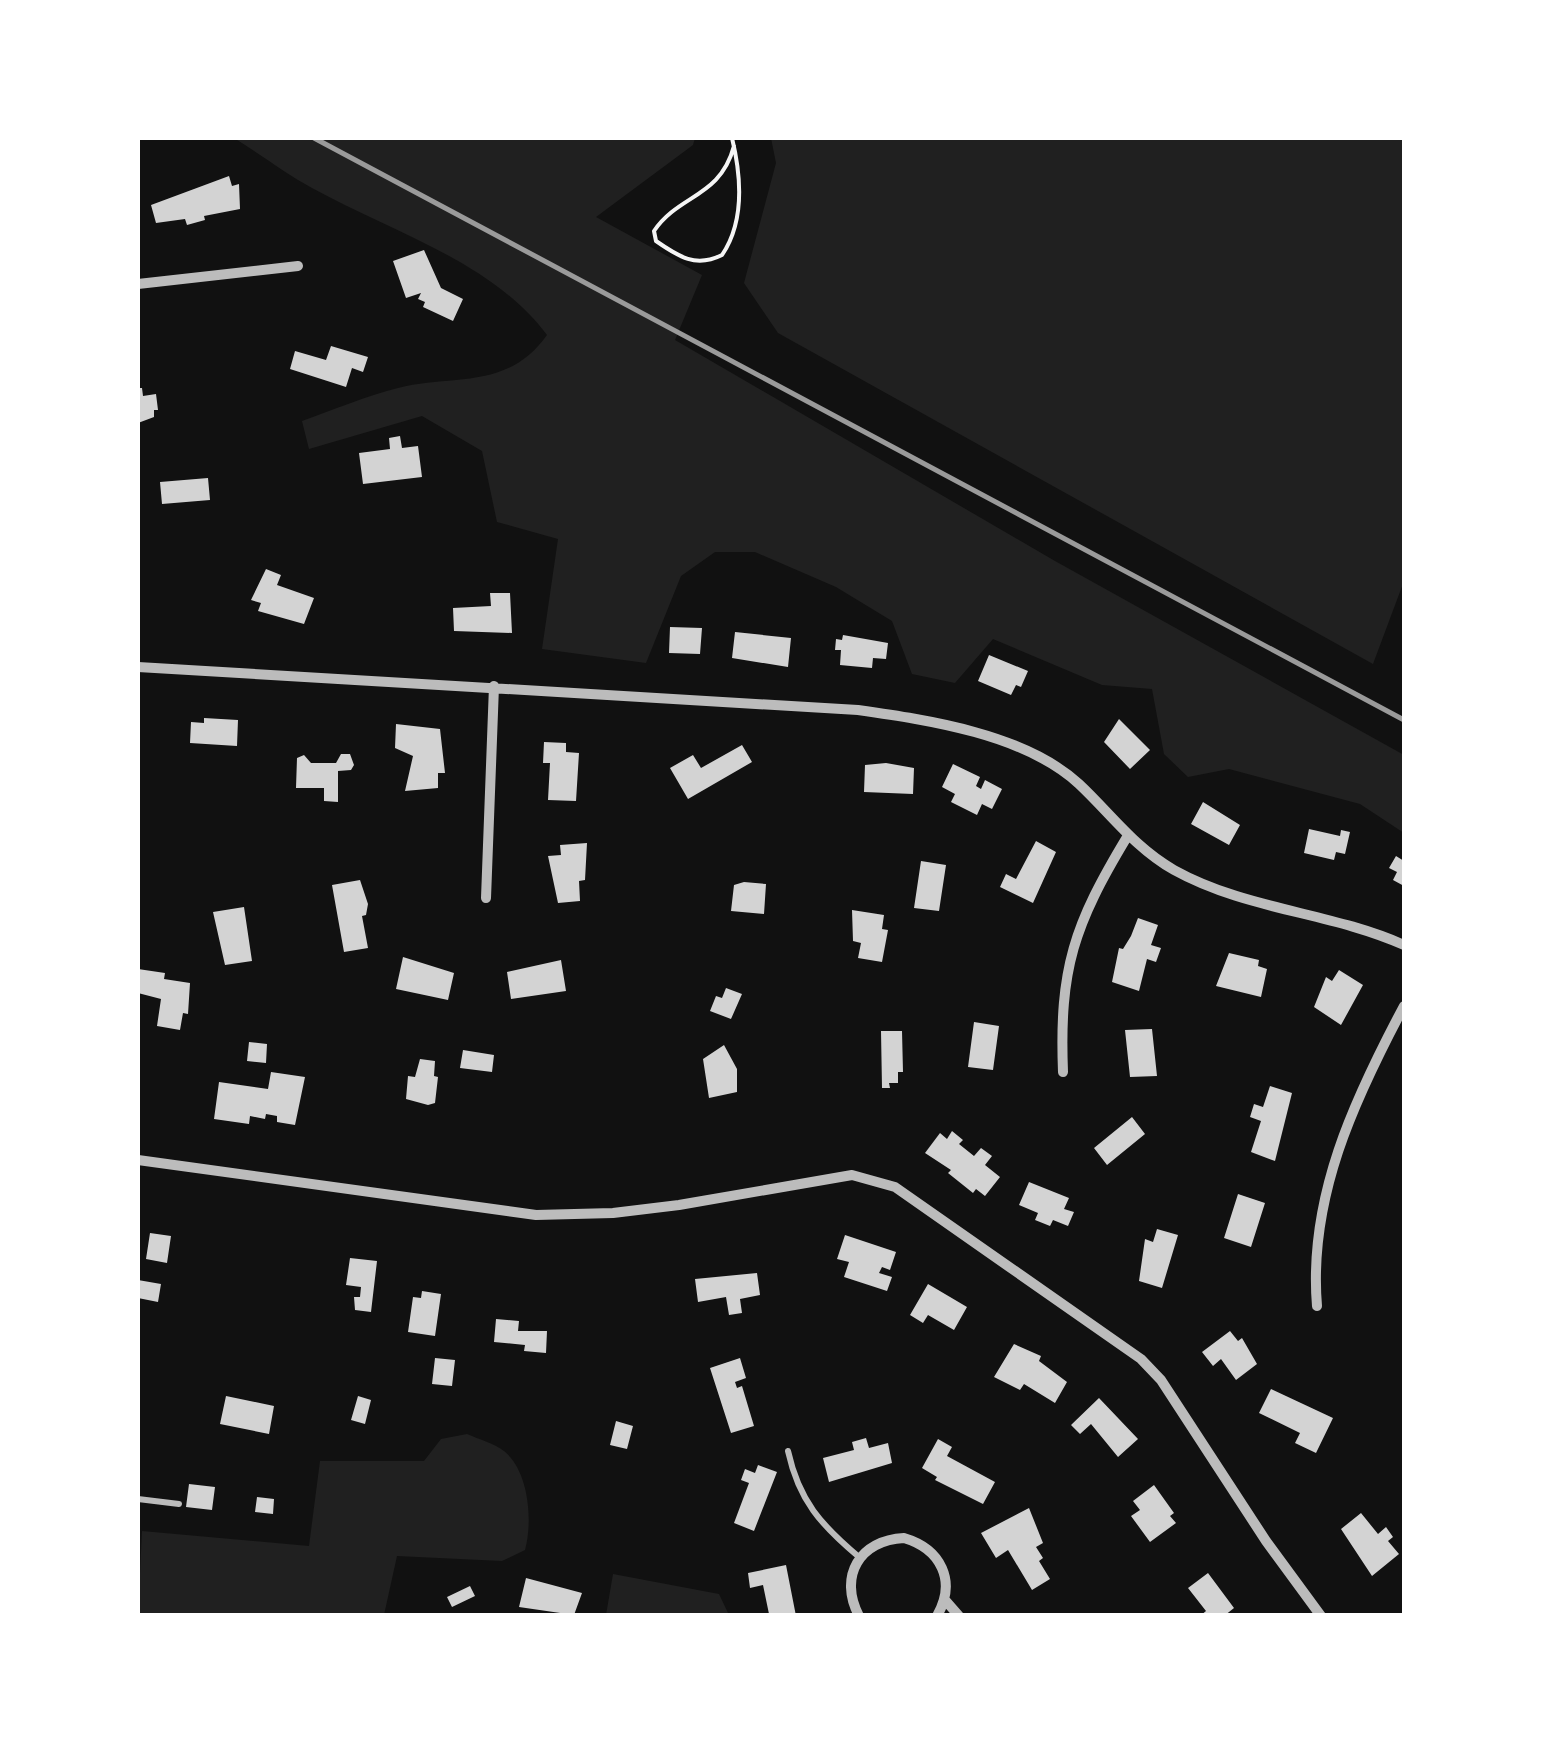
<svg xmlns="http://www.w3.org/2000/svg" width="1542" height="1753" font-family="Barlow,sans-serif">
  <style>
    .green { fill: #202020 }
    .building { fill: #d3d3d3 }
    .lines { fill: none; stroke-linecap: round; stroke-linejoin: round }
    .path { stroke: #f5f5f5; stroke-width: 4 }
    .service { stroke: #bcbcbc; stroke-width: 6 }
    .minor { stroke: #bcbcbc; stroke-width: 10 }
    .rail { stroke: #9a9a9a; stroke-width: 5 }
  </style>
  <rect width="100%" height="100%" fill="#111"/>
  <!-- green -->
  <path class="green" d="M234,138H695L693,145L596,217L702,275L675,340L1055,561L1404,755V833L1360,804L1229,769L1188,777L1164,754L1152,689L1102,685L993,639L955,683L912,674L892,621L836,587L755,552H715L681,576L646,663L542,649L558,539L497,522L482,451L422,416L309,449L302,421C333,410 366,396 398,388C453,374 507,391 547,335C493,262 390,231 312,188C285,173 260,154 234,138Z
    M771,138H1404V581L1373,664L778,333L744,283L776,163Z
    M467,1434C478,1439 494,1443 504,1451C529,1471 533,1521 525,1550L502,1561L397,1556L384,1615H138L142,1531L309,1546L320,1461H424L441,1439Z
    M613,1574L719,1594L729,1615H606Z"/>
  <!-- building -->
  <path class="building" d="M229,176L232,186L239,184L240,209L204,216L205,220L187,225L185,219L156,223L151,205Z
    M424,250L441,288L463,299L453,321L423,307L425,302L418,299L421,293L406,298L393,261Z
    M331,346L368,357L363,372L352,368L346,387L290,369L295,351L326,360Z
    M138,388H142L143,396L156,394L158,410H154V417L138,423Z
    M400,436L402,448L418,446L422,477L363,484L359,453L390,449L389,438Z
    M208,478L210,500L162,504L160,482Z
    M266,569L281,575L277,585L314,598L304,624L258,611L261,603L251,600Z
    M490,593H510L512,633L454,631L453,608L491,606Z
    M670,627L702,628L700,654L669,653Z
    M735,632L791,638L788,667L732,658Z
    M843,635L888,643L886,659L873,658L872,668L840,665L841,650H835L836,639L842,640Z
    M989,655L1028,671L1021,687L1016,685L1011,695L978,681Z
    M204,718L238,720L237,746L190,743L191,722L204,723Z
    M1119,719L1150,750L1130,769L1104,742Z
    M396,724L440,729L445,773H438V788L405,791L413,756L395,748Z
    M544,742L566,743V752L579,753L576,801L548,800L550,763H543Z
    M742,745L752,762L688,799L670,768L693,755L701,768Z
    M341,754H350L354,765L351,770L338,771V802L324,801V788H296L297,758L304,755L311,763H336Z
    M886,763L914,768L913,794L864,792L865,765Z
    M953,764L980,777L976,786L981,789L985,780L1002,789L992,809L982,804L977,815L951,802L955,794L942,787Z
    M1203,802L1240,825L1229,845L1191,824Z
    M1309,829L1340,836L1341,830L1350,832L1345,854L1336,852L1334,860L1304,853Z
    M1036,841L1056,852L1033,903L1000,887L1006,874L1016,879Z
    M587,843L585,880L579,881L580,901L558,903L548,856L561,855L560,845Z
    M1396,856L1404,861V886L1393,880L1397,872L1389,868Z
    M921,861L946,865L939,911L914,908Z
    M360,880L368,904L366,915L362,916L368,948L344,952L332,885Z
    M744,882L766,884L764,914L731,911L734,885Z
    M244,907L252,961L225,965L213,912Z
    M852,910L884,915L882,929L888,930L882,962L858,958L861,943L853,941Z
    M1138,918L1158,925L1151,945L1161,948L1156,962L1147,959L1139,991L1112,982L1119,948L1123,949L1131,936Z
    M1229,953L1259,960L1258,966L1267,969L1261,997L1216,986Z
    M403,957L454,973L448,1000L396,989Z
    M561,960L566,991L511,999L507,972Z
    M138,969L165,973L164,979L190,983L188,1014L183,1013L180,1030L157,1026L161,999L138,993Z
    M1339,970L1363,985L1341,1025L1314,1007L1326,977L1332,981Z
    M726,988L742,994L731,1019L710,1011L716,996L722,998Z
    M974,1022L999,1026L993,1070L968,1067Z
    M1152,1029L1157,1076L1130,1077L1125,1030Z
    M881,1031H902L903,1072H898V1083H889L890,1088H882Z
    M249,1042L267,1044L266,1063L247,1061Z
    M724,1045L737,1069V1092L709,1098L703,1059Z
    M463,1050L494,1055L492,1072L460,1068Z
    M420,1059L435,1061L434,1076L438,1077L435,1103L428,1105L406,1099L408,1076L415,1077Z
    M271,1072L305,1077L295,1125L277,1122V1116L266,1114L265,1119L250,1116L249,1124L214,1119L219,1082L268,1089Z
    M1270,1086L1292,1093L1275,1161L1251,1152L1261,1121L1250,1117L1254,1104L1263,1107Z
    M1132,1117L1145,1134L1107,1165L1094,1148Z
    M952,1131L963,1140L959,1144L974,1156L981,1148L992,1156L985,1165L1000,1177L985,1196L976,1189L973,1193L948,1173L951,1170L925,1153L940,1133L947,1139Z
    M1029,1182L1069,1198L1064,1209L1074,1212L1068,1226L1053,1220L1050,1226L1035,1220L1038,1213L1019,1205Z
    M1238,1194L1265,1203L1251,1247L1224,1238Z
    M1157,1229L1178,1235L1162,1288L1139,1281L1145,1239L1153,1242Z
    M150,1233L171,1236L167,1263L146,1259Z
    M845,1235L896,1252L890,1270L882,1267L879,1273L892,1277L887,1291L844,1277L849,1262L837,1259Z
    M350,1258L377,1261L371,1312L355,1310L354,1297H360L361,1287L346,1285Z
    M757,1273L760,1295L740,1299L742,1313L729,1315L726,1297L698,1302L695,1279Z
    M138,1280L161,1284L158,1302L138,1298Z
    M928,1284L967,1307L954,1330L928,1315L923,1323L910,1315Z
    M422,1291L441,1294L435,1336L408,1332L413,1297L421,1298Z
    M496,1319L519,1321L518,1331H547L546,1353L524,1351L525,1345L494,1342Z
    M1230,1331L1238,1341L1242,1338L1257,1364L1236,1380L1221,1359L1213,1366L1202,1352Z
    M1014,1344L1041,1356L1039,1361L1067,1382L1055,1403L1024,1384L1020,1390L994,1377Z
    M435,1358L455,1360L452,1386L432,1384Z
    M740,1358L746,1378L735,1382L737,1388L742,1386L754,1426L731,1433L710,1368Z
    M1271,1389L1333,1418L1316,1453L1295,1443L1300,1433L1259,1413Z
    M226,1396L274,1406L269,1434L220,1424Z
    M358,1396L371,1400L365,1424L351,1420Z
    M1099,1398L1138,1439L1118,1457L1091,1424L1080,1434L1071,1425Z
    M616,1421L633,1426L627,1449L610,1445Z
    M866,1438L869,1448L888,1443L892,1463L829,1482L823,1458L854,1450L852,1442Z
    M938,1439L952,1447L947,1456L995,1482L983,1504L935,1480L937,1477L922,1468Z
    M758,1465L777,1472L754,1531L734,1523L749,1483L741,1480L745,1469L755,1473Z
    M189,1484L215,1487L212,1510L186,1507Z
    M1154,1485L1174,1513L1170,1516L1176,1523L1150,1542L1131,1516L1140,1510L1133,1501Z
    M257,1497L274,1499L273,1514L255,1512Z
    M1029,1508L1043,1543L1036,1547L1043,1558L1039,1561L1050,1579L1032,1590L1008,1550L996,1558L981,1533Z
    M1361,1513L1378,1534L1386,1527L1393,1537L1388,1541L1399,1554L1372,1576L1341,1529Z
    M786,1565L796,1616H774L769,1614L763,1585L750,1588L748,1573Z
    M1208,1573L1234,1608L1224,1616H1200L1206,1611L1188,1588Z
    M526,1578L582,1593L574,1615L519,1607Z
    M470,1586L475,1596L452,1607L447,1597Z"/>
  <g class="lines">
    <!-- path -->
    <path class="path" d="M732,138C741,175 745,221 722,255C696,268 679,257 656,241L654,231C679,194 720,198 734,146"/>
    <!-- service -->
    <path class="service" d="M788,1451C799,1501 821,1525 859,1557
      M138,1499L179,1504"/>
    <!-- minor -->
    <path class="minor" d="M138,284L298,266
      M138,667L858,710C928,720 1025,734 1079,784C1111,814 1135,848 1174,870C1246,910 1330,912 1404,945
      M486,898L494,686
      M1063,1072C1059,968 1074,925 1127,837
      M138,1160L536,1215L613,1213L679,1205L852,1175L895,1187L1141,1359L1161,1380L1266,1541L1321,1616
      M1317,1306C1308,1198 1354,1100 1404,1006
      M945,1600L959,1616
      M859,1616C838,1576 860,1540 904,1538C941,1549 957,1581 937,1616"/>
    <!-- rail -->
    <path class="rail" d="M314,138L1404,720"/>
  </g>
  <!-- border -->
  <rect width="1542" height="1753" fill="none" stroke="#ffffff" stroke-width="280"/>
</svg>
